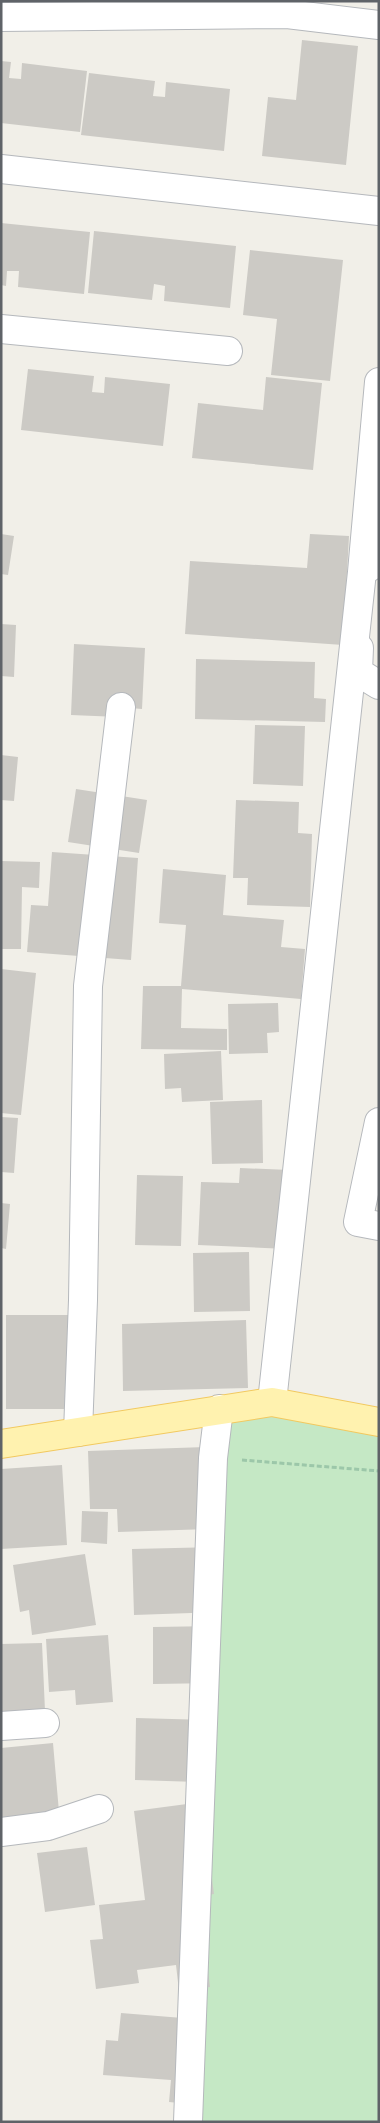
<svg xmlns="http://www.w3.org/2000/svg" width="380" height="2123" font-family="Helvetica,sans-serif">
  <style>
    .green { fill: #c5e8c5 }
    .building { fill: #cccac5 }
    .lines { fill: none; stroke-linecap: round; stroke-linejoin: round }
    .minor-casing { stroke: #b5b8bc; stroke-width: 30 }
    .major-casing { stroke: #f2c960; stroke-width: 30 }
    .path { stroke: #9cc7a9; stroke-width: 3; stroke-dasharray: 5 2.5; stroke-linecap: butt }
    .minor { stroke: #fff; stroke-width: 28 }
    .major { stroke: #fff2af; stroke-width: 28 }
  </style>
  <rect width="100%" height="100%" fill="#f1efe8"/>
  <!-- green -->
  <path class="green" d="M219,1409L379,1422V2122H189Z"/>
  <!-- building -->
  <path class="building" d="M302,40L358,46L346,165L262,156L268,97L296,100Z
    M1,61L11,62L9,78L21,79L22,63L87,71L80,132L1,123Z
    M89,73L155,81L153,96L165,97L166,82L230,89L224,151L81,135Z
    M1,223L90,232L84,294L18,287L19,271H7L6,286L1,285Z
    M94,231L236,246L230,308L164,301L165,286L154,284L152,300L88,293Z
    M250,250L343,260L330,381L271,375L277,319L243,315Z
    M28,369L94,376L92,392L104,393L105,377L170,384L163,446L21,430Z
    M266,377L322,383L313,470L192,458L198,403L263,410Z
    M1,534L14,536L8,575L1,574Z
    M310,534L349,536L343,645L185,634L190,561L307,568Z
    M1,624L16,625L14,677L1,676Z
    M74,644L145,648L142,709L119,707V717L71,715Z
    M196,659L315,662L314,698L326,699L325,722L195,719Z
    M255,725L305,726L303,786L253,784Z
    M1,755L18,757L14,801L1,800Z
    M76,789L147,800L139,853L68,842Z
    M236,800L299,802L298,833L312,834L310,907L247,905L248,878H233Z
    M52,852L138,858L131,960L27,952L31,905L48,906Z
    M1,861L40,862L39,888L22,887L21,949H1Z
    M163,869L226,875L223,915L284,920L281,947L305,949L301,999L182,989L181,1028L227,1029V1050L141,1049L143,986H181L186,925L159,923Z
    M1,969L36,973L21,1115L1,1113Z
    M278,1003L279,1032L267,1033L268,1053L229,1054L228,1004Z
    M221,1051L223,1100L182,1102L181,1088L165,1089L164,1054Z
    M262,1100L263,1163L212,1164L210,1102Z
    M1,1117L18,1118L14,1173L1,1172Z
    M240,1168L290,1170L287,1249L198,1245L201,1182L239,1183Z
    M137,1175L183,1176L181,1246L135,1245Z
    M1,1203L10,1204L6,1249L1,1248Z
    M249,1252L250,1311L194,1312L193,1253Z
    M6,1315H92L90,1409H6Z
    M246,1320L248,1388L123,1391L122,1324Z
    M206,1447L209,1529L118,1532L117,1509H90L88,1451Z
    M62,1465L67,1545L1,1549V1469Z
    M82,1511L108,1512L107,1544L81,1542Z
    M218,1547L220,1612L134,1615L132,1549Z
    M85,1554L96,1625L32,1635L29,1610L20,1612L13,1565Z
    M217,1626L218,1683L153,1684V1627Z
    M108,1635L113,1702L76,1705L75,1690L49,1692L46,1639Z
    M42,1643L45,1711L1,1713V1644Z
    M136,1718L208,1720L198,1782L135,1780Z
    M53,1743L59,1812L1,1818V1748Z
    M202,1802L214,1894L194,1897L203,1930L210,1987L179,1991L176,1965L137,1970L139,1983L96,1989L90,1940L103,1939L99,1905L145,1900L134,1811Z
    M87,1847L95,1905L45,1912L37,1853Z
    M121,2013L207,2020L205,2048L181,2046L179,2063L204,2065L201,2105L169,2102L171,2080L103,2075L106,2040L118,2041Z"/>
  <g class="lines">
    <!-- minor casing -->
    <g class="minor-casing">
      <path id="minor" d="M1,17L287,14L379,25
        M1,169L379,211
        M1,329L228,351
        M379,382L362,572L379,561
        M359,648L358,672L379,685
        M379,1122L358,1222L379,1226
        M272,1402L362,572
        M78,1432L83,1300L88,986L121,707
        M1,1726L45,1723
        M1,1832L48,1826L99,1809
        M188,2122L213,1458L219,1409"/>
    </g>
    <!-- major casing -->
    <g class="major-casing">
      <path id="major" d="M1,1444L272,1402L379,1422"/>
    </g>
    <!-- path -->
    <path class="path" d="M242,1460L379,1471"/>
    <!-- minor -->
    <use href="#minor" class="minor"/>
    <!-- major -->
    <use href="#major" class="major"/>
  </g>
  <!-- border -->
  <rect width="380" height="2123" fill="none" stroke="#5f6368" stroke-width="5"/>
</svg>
